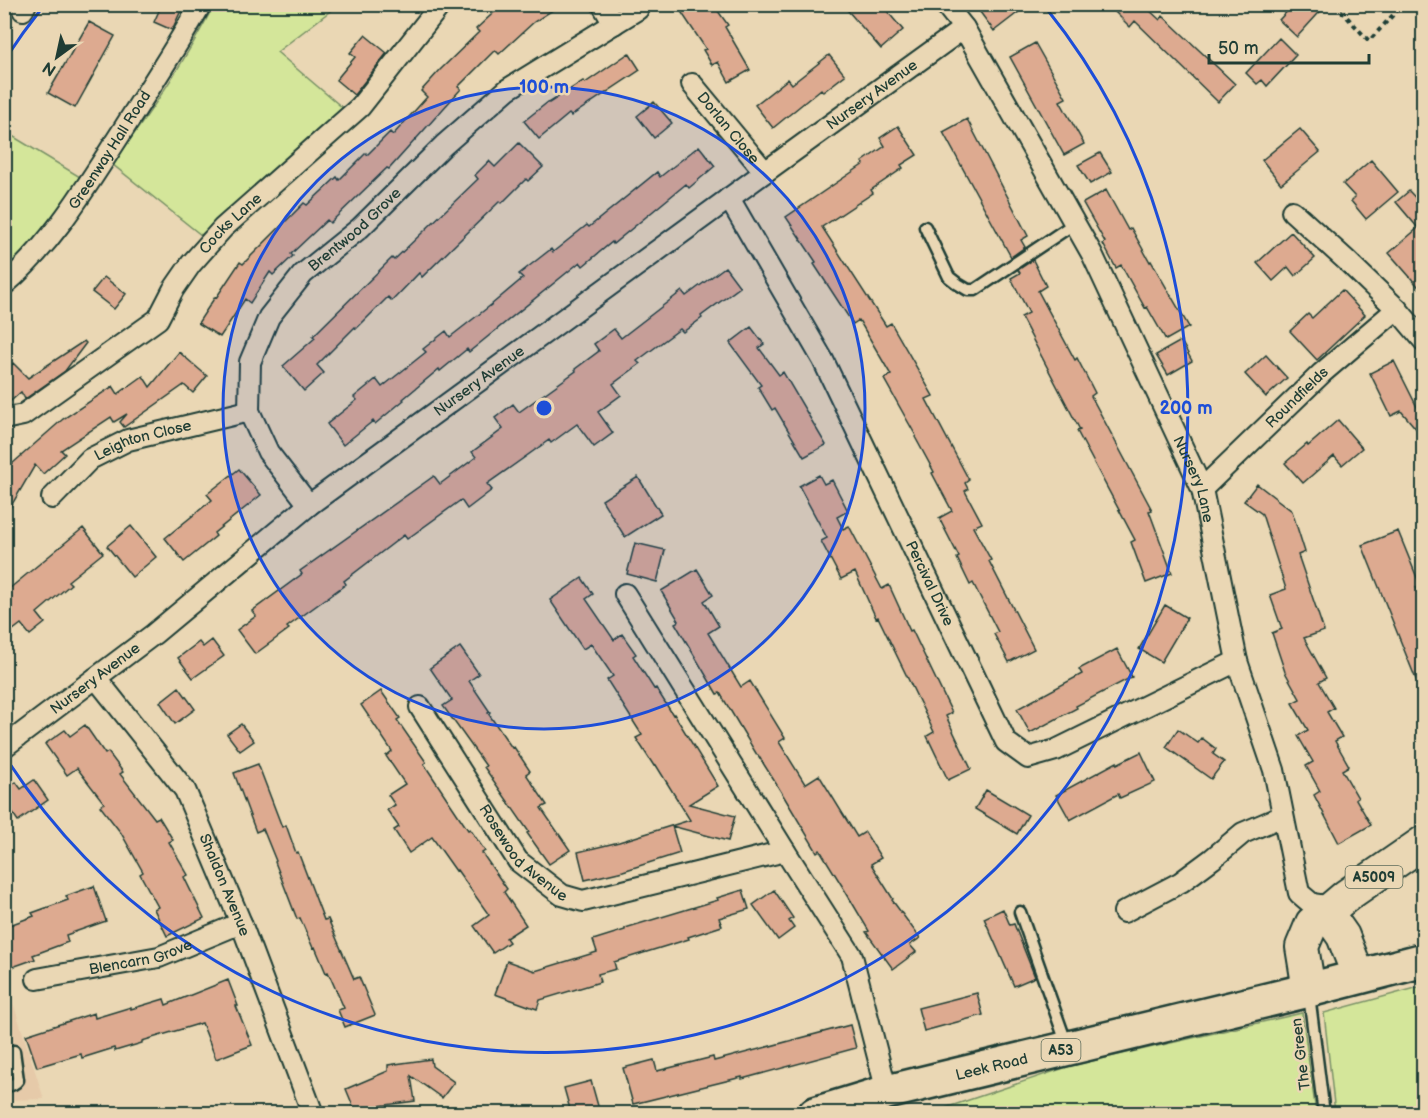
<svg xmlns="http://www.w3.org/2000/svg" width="1428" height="1118" font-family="'Balsamiq Sans',sans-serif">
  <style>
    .built { fill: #e6caa9 }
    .green { fill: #d4e69a; stroke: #7a9267; stroke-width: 1.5 }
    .building { fill: #ddaa90; stroke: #1f3d34; stroke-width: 1.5 }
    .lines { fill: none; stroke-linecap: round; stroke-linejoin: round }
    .lane-casing { stroke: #1f3d34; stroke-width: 15 }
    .street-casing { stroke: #1f3d34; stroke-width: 24 }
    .primary-casing { stroke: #1f3d34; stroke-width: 36 }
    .highway-casing { stroke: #1f3d34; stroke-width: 38 }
    .path { stroke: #1f3d34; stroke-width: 4; stroke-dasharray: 4.5 4.5; stroke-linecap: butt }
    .lane { stroke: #ead7b4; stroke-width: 10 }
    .street { stroke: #ead7b4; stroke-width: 20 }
    .primary { stroke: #ead7b4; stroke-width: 32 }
    .highway { stroke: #ead7b4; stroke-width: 33 }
    .ring { fill: none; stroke: #1d4ed8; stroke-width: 3 }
    .labels { text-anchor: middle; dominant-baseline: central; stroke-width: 5; stroke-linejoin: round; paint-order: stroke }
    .shield { fill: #ead7b4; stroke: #5c6b5a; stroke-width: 1.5 }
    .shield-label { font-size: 14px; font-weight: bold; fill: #1f3d34 }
    .street-label { font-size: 15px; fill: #1f3d34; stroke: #ead7b4 }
    .centre { fill: #1d4ed8; stroke: #ead7b4; stroke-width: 3 }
    .ring-label { font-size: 18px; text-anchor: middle; font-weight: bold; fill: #1d4ed8; stroke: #ead7b4; stroke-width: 5; stroke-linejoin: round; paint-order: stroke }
  </style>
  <rect width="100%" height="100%" fill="#ead7b4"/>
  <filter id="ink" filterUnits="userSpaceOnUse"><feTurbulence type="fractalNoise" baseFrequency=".0167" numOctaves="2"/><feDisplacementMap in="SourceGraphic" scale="12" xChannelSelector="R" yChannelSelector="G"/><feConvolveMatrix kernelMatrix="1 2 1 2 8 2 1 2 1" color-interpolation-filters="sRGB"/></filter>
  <g filter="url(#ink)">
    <!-- built -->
    <path class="built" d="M5,978L44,1099L5,1100Z"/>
    <!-- green -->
    <path class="green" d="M214,5H338L277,52L344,109L201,235L112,164C150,114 185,61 214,5Z
      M4,131L85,180L45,230L4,275Z
      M1423,986V1113H1335L1324,1013Z
      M1302,1013L1316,1113H930L1070,1066Z"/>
    <!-- building -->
    <path class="building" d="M162,4H184L172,30L154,22Z
      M503,4H562L534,22L499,54L495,50L458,87L461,89L389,169L387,168L330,223L327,220L291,254L293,256L273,275L270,272L250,303L245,299L220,337L198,323L215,297L216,298L240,262L243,264L304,203L307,205L337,177L339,180L366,153L367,155L390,132L393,135L427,97L421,91L440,70L479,32L476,29Z
      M676,4H713L728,25L725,27L750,70L729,82L718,62L712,65L703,50L706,49Z
      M842,4H881L903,30L881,49Z
      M974,4H1029L994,31Z
      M1107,4H1152L1148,9L1160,20L1163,16L1235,84L1218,102L1135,21L1130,27Z
      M1294,4H1327L1297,37L1279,20Z
      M89,22L115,36L75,108L48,93Z
      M365,35L387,53L354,95L336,80L355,57L350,53Z
      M1279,38L1296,55L1267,86L1262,80L1257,84L1246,73Z
      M1035,43L1066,98L1060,101L1084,144L1064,155L1010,57Z
      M629,53L640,70L571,116L569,114L539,139L524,121L548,102L549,103L583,81L585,83Z
      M829,55L845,75L823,92L821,89L773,128L755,105L788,79L792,84Z
      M654,102L672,123L654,138L637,116Z
      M967,119L1028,236L1021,240L1025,247L1011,257L943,132Z
      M898,126L917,155L901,165L903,168L871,190L873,193L822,227L886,326L891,323L933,396L926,399L969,480L965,483L968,489L965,491L982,523L973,527L991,560L989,561L1034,649L1009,662L994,634L998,632L973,583L970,585L957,558L959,557L939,518L952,511L932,473L934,472L915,437L916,436L884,379L891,375L859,320L853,324L814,264L816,262L786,217L864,164L862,162L885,146L880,138Z
      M1300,129L1320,152L1281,184L1262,160Z
      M519,143L543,167L528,181L526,179L502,203L500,201L422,277L419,273L392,301L388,297L356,329L355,327L317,365L324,373L304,391L283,366L315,338L313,336L392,258L394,260L478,179L475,175L489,161L495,167Z
      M699,146L715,166L689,188L686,184L613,244L612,242L583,266L580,262L469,352L467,349L440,371L439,369L403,399L404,400L375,424L373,421L343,445L327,424L357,400L354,397L376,379L382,387L426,352L423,349L446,331L450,337L491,305L523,278L519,274L551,249L553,252L587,225L589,227L657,172L660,177Z
      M1100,153L1112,172L1090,184L1078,165Z
      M1371,160L1398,192L1366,219L1351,201L1355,197L1343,184Z
      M1106,190L1128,230L1131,228L1150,262L1151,261L1189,327L1166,340L1147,307L1145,308L1121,265L1116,268L1103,244L1105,242L1083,203Z
      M1409,191L1424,207V293L1389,253L1418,228L1396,202Z
      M1291,232L1315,258L1295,276L1288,267L1273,281L1257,263Z
      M1033,260L1046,286L1038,291L1075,360L1077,358L1095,393L1091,396L1152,510L1149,511L1172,573L1146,583L1131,542L1135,540L1077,431L1080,430L1021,317L1029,313L1011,278L1020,273L1018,270Z
      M725,267L740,287L701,316L702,318L683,332L680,329L637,361L640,364L613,384L621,395L598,412L613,433L594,447L577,424L551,443L549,440L487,484L492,490L467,509L461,500L407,539L404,535L344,581L346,584L287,627L289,629L255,654L237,630L256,616L252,611L302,574L300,571L434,476L440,484L476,457L472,452L503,429L495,418L513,404L519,412L576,371L575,369L599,351L594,344L614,329L621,338L682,291L686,296Z
      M104,277L126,294L114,309L92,292Z
      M1342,290L1365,315L1317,360L1290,331L1308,314L1312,318Z
      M751,327L764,344L759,348L779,375L783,372L826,445L804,457L775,408L772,410L758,387L761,385L730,343Z
      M84,341L86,343L65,371L25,399L21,392L4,407V372L13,363L28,378Z
      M1181,341L1192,361L1168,375L1156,355Z
      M179,352L207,376L193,393L184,385L124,427L120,422L127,414L114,422L111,417L61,450L65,454L43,474L35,465L4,518V471L63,419L113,386L118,394L143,376L150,387Z
      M1266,355L1287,378L1266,397L1245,374Z
      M1394,361L1424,421V438L1401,411L1391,416L1370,373Z
      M1338,420L1362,448L1342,465L1334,456L1303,483L1285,463L1307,444L1308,446Z
      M239,469L261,495L214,533L216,536L184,562L165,538L212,500L207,494Z
      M819,475L824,484L832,480L848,511L837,517L843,529L849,526L882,589L889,585L910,631L912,630L952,713L946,716L971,769L948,780L927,736L934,732L878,617L876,618L855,572L841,579L821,541L827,538L799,486Z
      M638,477L661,514L625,537L602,500Z
      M1257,484L1292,511L1305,552L1298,555L1324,631L1304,638L1326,678L1319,682L1334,708L1327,712L1342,737L1335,741L1349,766L1342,770L1358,798L1356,799L1371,825L1339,843L1314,795L1320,791L1306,766L1313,762L1298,736L1308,730L1292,703L1300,699L1285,672L1272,633L1282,629L1270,595L1286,589L1262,514L1244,501Z
      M131,526L156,557L132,577L107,546Z
      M83,528L103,553L68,581L71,584L37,613L45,623L30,635L21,624L4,637V593Z
      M1398,531L1420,585L1416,587L1424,605L1423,697L1362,545Z
      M635,543L665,550L657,582L627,574Z
      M697,569L713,595L704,601L719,626L708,633L741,687L750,681L785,738L779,742L805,784L819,775L857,837L865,832L881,858L871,864L893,899L892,900L920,938L910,945L916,952L893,969L866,932L869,931L844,889L820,850L817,852L780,790L758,755H757L720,693L717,694L675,623L679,621L661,591Z
      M582,578L593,594L586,599L614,640L622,634L636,654L633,656L654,689L656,688L673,715L674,714L718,786L689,804L735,816L728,841L672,826L680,853L623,871L585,880L578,852L619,842L690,820L656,765L654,766L636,738L642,735L607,680L613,676L591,644L583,649L550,600Z
      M1165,605L1187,618L1161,662L1139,649Z
      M212,640L224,656L193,678L178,658L199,642L203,647Z
      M460,647L479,674L469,681L490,712L488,713L512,748L514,747L530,771L526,774L547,805L541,808L570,850L549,864L527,833L529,832L484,767L486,766L443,706L452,700L430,668Z
      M1117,649L1132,677L1076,706L1077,708L1030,733L1017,709L1082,674L1079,669Z
      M179,687L195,709L175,724L160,702Z
      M381,691L400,718L397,720L426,762L424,764L468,830L470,829L485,851L482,853L507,889L504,892L526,925L506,938L509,942L493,953L474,926L489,915L457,870L456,871L432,837L409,853L394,830L399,827L387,810L395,805L388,795L405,784L386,756L392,751L361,705Z
      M241,724L254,741L240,751L227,734Z
      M85,725L105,754L108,752L123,772L120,774L155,819L159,817L173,840L169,842L188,875L184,877L204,918L167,936L154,909L158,907L140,874L143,872L121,833L100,806L104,803L77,768L67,775L45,744L65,730L70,736Z
      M1178,729L1198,743L1202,738L1216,749L1213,754L1224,762L1211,779L1166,747Z
      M1141,752L1155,782L1120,798L1118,794L1070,820L1056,795L1117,762V764Z
      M258,764L282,827L286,825L296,853L298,852L324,920L328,919L354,979L359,977L375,1015L345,1027L338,1010L344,1008L328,972L326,973L315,947L313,948L300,918L297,919L275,862L276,861L263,829L256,832L234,773Z
      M34,780L48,800L18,821L12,812L4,818V791L16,782L21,789Z
      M986,790L1028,815L1017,834L975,809Z
      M94,886L106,921L66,935L68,942L33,955L35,959L4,970V927L34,916L32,913L68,900L66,896Z
      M743,890L749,909L719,918L722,926L688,937L689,939L614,962L616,969L598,974L600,982L540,1000L537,1009L495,994L507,961L535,971L597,952L593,940L625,930V928L718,900L717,898Z
      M774,890L793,918L789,921L794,928L778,940L753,905Z
      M1003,909L1010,925L1014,924L1035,977L1014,986L984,918Z
      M228,980L238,1006H236L252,1045L216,1059L202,1023L142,1041V1043L115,1051L114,1048L82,1058L81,1054L37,1067L26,1035L94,1013L95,1018L131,1007V1009L164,999L166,1005Z
      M977,993L983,1015L924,1031L918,1008Z
      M850,1025L856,1048L742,1079V1077L633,1104L623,1068L654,1060L657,1071L713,1057L714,1061Z
      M431,1059L432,1066L454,1082L442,1098L411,1076L415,1101L378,1106L381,1113H356L346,1089L388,1071V1065Z
      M591,1081L600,1113H571L564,1088Z"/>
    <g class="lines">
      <!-- lane casing -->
      <g class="lane-casing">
        <path id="lane" d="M925,227L949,277L958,284L968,290H975L1075,223
          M1020,912L1067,1045
          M1309,995L1324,1114
          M4,1086C10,1086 15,1085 18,1080L14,1051"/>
      </g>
      <!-- street casing -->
      <g class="street-casing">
        <g id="street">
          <path d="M602,4L614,24"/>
          <path id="s1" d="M945,4L964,28L1092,254L1202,489L1237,661L1274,770L1299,893L1312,904L1333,907"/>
          <path d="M23,10L26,4"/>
          <path id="s2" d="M692,84L765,172"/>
          <path id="s3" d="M729,198L823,360L1006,742L1028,758L1056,750L1237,661"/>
          <path d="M1292,211L1346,260L1397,309L1424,341"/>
          <path id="s4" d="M4,285C53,243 86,187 121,133C148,90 176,48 201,4"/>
          <path id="s5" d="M4,419L23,415L158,319L173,290L191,264L223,228L360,107L441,4"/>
          <path id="s6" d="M1202,489L1322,373L1397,309"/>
          <path id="s7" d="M52,498L90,459L128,440L249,411"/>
          <path id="s8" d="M309,505L268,452L249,411L250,362L269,317L303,274L360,228L444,145L508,89L638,9"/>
          <path d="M625,594L785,851L852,956L887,1092"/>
          <path id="s9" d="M96,678L185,790L241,923L313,1114"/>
          <path id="s10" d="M420,707L518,861L562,895L583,901L785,851"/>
          <path id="s11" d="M4,747L154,634L309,505L765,172L964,28"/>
          <path d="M1124,912L1181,882L1212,859L1243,833L1283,816"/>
          <path id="s12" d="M37,979L159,957L241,923"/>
        </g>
      </g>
      <!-- primary casing -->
      <g class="primary-casing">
        <path id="primary" d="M1329,916L1343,936L1359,977
          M1309,990L1302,947L1312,923L1329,916L1333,907L1346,896L1424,842"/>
      </g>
      <!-- highway casing -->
      <g class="highway-casing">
        <g id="highway">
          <path id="s13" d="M815,1114L887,1092L1309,990L1424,960"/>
        </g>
      </g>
      <!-- path -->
      <path class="path" d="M1335,4L1369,41L1403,4"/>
      <!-- lane -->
      <use href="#lane" class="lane"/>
      <!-- street -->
      <use href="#street" class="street"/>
      <!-- primary -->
      <use href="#primary" class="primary"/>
      <!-- highway -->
      <use href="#highway" class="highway"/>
    </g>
  </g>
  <!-- distance rings -->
  <circle cx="544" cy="408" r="321" fill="#1d4ed8" fill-opacity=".12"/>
  <g class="ring">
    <circle cx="544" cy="408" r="321"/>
    <path d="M6 58A642 642 0 0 1 42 8M1046 8A642 642 0 1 1 6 758"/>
  </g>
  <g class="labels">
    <!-- shield labels -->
    <g class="shield">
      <rect x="1345.5" y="866" width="57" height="22" rx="4.5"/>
      <rect x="1041.5" y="1039" width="39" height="22" rx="4.5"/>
    </g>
    <g class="shield-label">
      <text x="1374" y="877">A5009</text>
      <text x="1061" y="1050">A53</text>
    </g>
    <!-- street labels -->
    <g class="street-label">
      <text stroke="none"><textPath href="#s11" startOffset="1086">Nursery Avenue</textPath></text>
      <text stroke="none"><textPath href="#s2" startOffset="57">Dorlan Close</textPath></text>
      <text stroke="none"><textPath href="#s4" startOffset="172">Greenway Hall Road</textPath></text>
      <text stroke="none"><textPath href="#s5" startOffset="306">Cocks Lane</textPath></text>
      <text stroke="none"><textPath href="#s8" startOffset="333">Brentwood Grove</textPath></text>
      <text stroke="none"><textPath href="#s11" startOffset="600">Nursery Avenue</textPath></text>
      <text stroke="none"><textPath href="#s6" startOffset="132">Roundfields</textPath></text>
      <text stroke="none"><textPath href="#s7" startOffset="111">Leighton Close</textPath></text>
      <text stroke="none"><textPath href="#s1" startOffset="538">Nursery Lane</textPath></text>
      <text stroke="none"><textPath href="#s3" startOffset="435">Percival Drive</textPath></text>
      <text stroke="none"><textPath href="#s11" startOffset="114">Nursery Avenue</textPath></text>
      <text stroke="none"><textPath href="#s10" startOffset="180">Rosewood Avenue</textPath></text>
      <text stroke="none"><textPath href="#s9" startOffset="246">Shaldon Avenue</textPath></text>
      <text stroke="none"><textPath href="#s12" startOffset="106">Blencarn Grove</textPath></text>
      <text transform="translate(1301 1054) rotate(-97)">The Green</text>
      <text stroke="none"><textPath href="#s13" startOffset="183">Leek Road</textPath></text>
    </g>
  </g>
  <circle cx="544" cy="408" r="9" class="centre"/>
  <g class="ring-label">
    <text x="544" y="93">100 m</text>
    <text x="1186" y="414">200 m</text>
  </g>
  <!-- margin -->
  <rect width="1428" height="1118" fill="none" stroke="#ead7b4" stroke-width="24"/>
  <rect x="12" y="12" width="1404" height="1094" fill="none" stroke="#1f3d34" stroke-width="2" filter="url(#ink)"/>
  <!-- north arrow -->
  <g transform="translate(57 57) rotate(213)" stroke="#ead7b4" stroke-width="4.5" paint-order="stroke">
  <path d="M0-4.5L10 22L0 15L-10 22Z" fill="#1f3d34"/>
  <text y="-9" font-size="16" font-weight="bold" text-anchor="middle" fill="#1f3d34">N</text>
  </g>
  <!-- scale -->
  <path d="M1209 54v9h160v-9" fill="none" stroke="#1f3d34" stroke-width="3"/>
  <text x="1218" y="54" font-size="18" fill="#1f3d34" stroke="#ead7b4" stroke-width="4.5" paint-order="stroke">50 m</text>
</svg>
